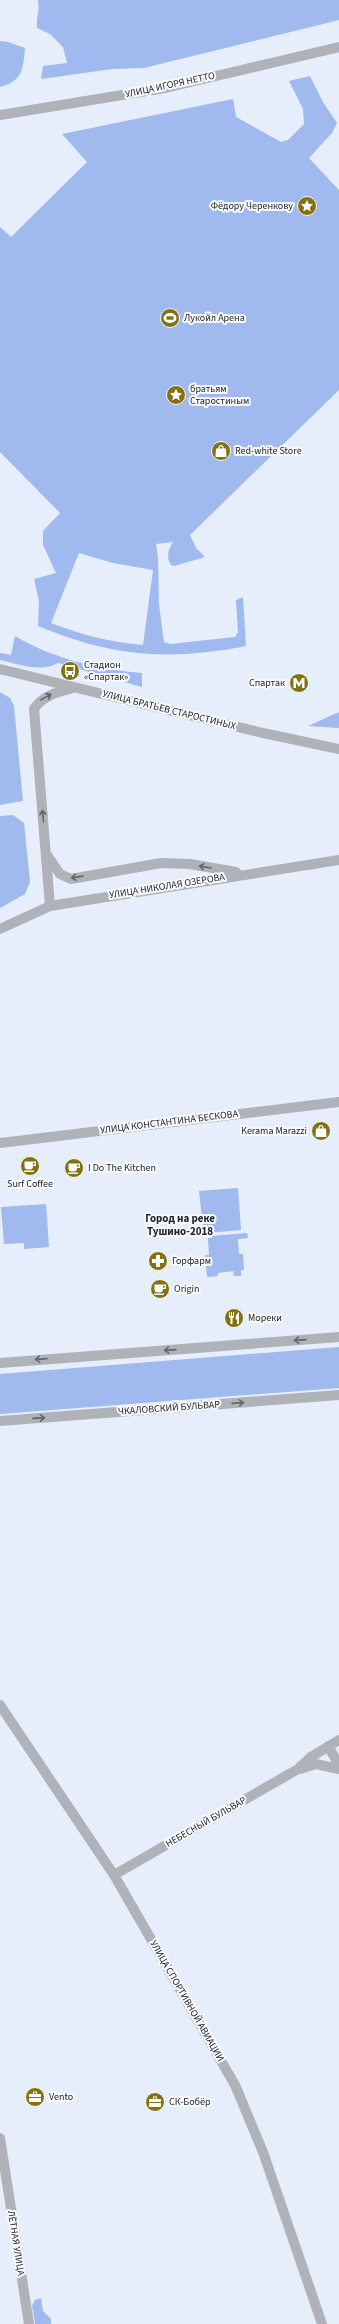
<svg xmlns="http://www.w3.org/2000/svg" width="339" height="2324" font-family="'Source Sans 3',sans-serif">
  <style>
    .green { fill: #a0b9ee; fill-rule: evenodd }
    .lines { fill: none; stroke-linecap: round; stroke-linejoin: round }
    .minor { stroke: #afb2b8; stroke-width: 10 }
    .oneway { stroke: #63656a }
    .labels { text-anchor: middle; dominant-baseline: central; stroke-width: 4; stroke-linejoin: round; paint-order: stroke }
    .street-label { font-size: 10px; fill: #24262b; stroke: #f8fafd }
    .poi-label { font-size: 10px; fill: #24262b; stroke: #f8fafd; text-anchor: start }
    .neighbourhood-label { font-size: 11px; font-weight: bold; fill: #24262b; stroke: #f8fafd }
  </style>
  <rect width="100%" height="100%" fill="#e6edfb"/>
  <!-- green -->
  <path class="green" d="M38,0H339V20L144,68L112,69L41,79L43,66L67,63L63,47L50,34L37,28C36,17 40,11 38,0Z
    M0,41L8,42L25,48C23,69 23,81 0,87Z
    M310,76L323,102L337,123L332,133L309,158L339,190V390L190,535L196,548L205,557L174,566L171,565C166,557 168,550 173,542L156,544L158,557L159,605L164,642L170,644L235,637L238,632L236,600L243,597L246,646C167,661 113,657 38,626L39,601L34,579L56,573L43,545V531L60,513L0,452V227L11,237L87,162L62,134L233,99L236,117L281,142L288,140L304,124L303,109L289,81ZM79,553L113,563L153,570L143,645C111,642 81,635 51,623Z
    M15,636C51,658 100,670 142,673V687L58,663C41,673 18,664 0,660V653L11,655Z
    M0,692L10,698L14,706L23,801L0,805Z
    M339,712V728L308,726Z
    M13,815L24,823L30,882L25,894L0,908V816Z
    M238,1188L241,1230L208,1233V1227H203L199,1191Z
    M46,1204L49,1247L24,1249V1243L4,1244L1,1207Z
    M247,1233L248,1238L238,1239L239,1254H243L244,1270H241V1276H234L233,1271L218,1273V1276L207,1277L205,1255H209L208,1238H212V1236Z
    M339,1347V1388L0,1414V1374Z
    M41,2298L43,2311L51,2319V2324H35L32,2306L35,2300Z"/>
  <g class="lines">
    <!-- minor -->
    <path class="minor" d="M0,115L165,88L339,47
      M0,669L263,733L339,749
      M47,855L60,874L71,879L161,863L190,864L236,872
      M50,906L34,709C43,695 58,692 73,688
      M0,929L50,906L339,860
      M0,1143L339,1102
      M0,1363L339,1337
      M0,1421L339,1395
      M0,1705L114,1875L235,2085L263,2152L322,2324
      M328,1746L339,1765
      M300,1769L316,1764L339,1769
      M114,1875L298,1769L311,1757L339,1740
      M0,2138L29,2324"/>
  </g>
  <!-- one-way arrows -->
  <defs><path id="oneway-shaft" d="M-6 0H5M1.5-3L5.5 0L1.5 3" fill="none" stroke-width="1.6" stroke-linecap="round" stroke-linejoin="round"/></defs>
  <g class="oneway">
    <use href="#oneway-shaft" transform="translate(46 697) rotate(-29)"/>
    <use href="#oneway-shaft" transform="translate(43 816) rotate(-95)"/>
    <use href="#oneway-shaft" transform="translate(205 867) rotate(-170)"/>
    <use href="#oneway-shaft" transform="translate(77 877) rotate(172)"/>
    <use href="#oneway-shaft" transform="translate(300 1340) rotate(176)"/>
    <use href="#oneway-shaft" transform="translate(170 1350) rotate(176)"/>
    <use href="#oneway-shaft" transform="translate(41 1359) rotate(176)"/>
    <use href="#oneway-shaft" transform="translate(238 1403) rotate(-4)"/>
    <use href="#oneway-shaft" transform="translate(39 1418) rotate(-4)"/>
  </g>
  <!-- icons -->
  <defs>
    <g id="sight-disc" transform="scale(1)"><circle r="9.5" fill="#847112" stroke="#f8fafd"/><path d="M0-6L1.8-2.2L6-1.7L2.9 1.2L3.7 5.4L0 3.3L-3.7 5.4L-2.9 1.2L-6-1.7L-1.8-2.2Z" fill="#fff"/></g>
    <g id="stadium-disc" transform="scale(1)"><circle r="9.5" fill="#847112" stroke="#f8fafd"/><path d="M0-5a6.5 5 0 1 0 0 10a6.5 5 0 1 0 0-10ZM-3.5-1.8h7v3.6h-7Z" fill="#fff"/></g>
    <g id="shop-disc" transform="scale(1)"><circle r="9.5" fill="#847112" stroke="#f8fafd"/><path d="M-5-2.5h2.3a2.7 3.5 0 0 1 5.4 0H5L5.5 6h-11ZM-1.5-2.5h3a1.5 2.3 0 0 0-3 0Z" fill="#fff"/></g>
    <g id="bus-disc" transform="scale(1)"><circle r="9.5" fill="#847112" stroke="#f8fafd"/><path d="M-5-6H5V4H4V6H2V4H-2V6H-4V4H-5ZM-3.5-4V0h7V-4ZM-3.5 1.2v1.5H-2V1.2ZM2 1.2v1.5H3.5V1.2Z" fill="#fff"/></g>
    <g id="metro-disc" transform="scale(1)"><circle r="9.5" fill="#847112" stroke="#f8fafd"/><path d="M-5.5 5V-5H-3L0 0L3-5H5.5V5H3V-.5L0 4L-3-.5V5Z" fill="#fff"/></g>
    <g id="cafe-disc" transform="scale(1)"><circle r="9.5" fill="#847112" stroke="#f8fafd"/><path d="M-5.5-4.5H6V0H3Q3 3.5 0 3.5H-2.5Q-5.5 3.5-5.5 0ZM3-3.2v2h1.7v-2ZM-6 4.5H4V6H-6Z" fill="#fff"/></g>
    <g id="pharmacy-disc" transform="scale(1)"><circle r="9.5" fill="#847112" stroke="#f8fafd"/><path d="M-2-6h4v4h4v4h-4v4h-4v-4h-4v-4h4Z" fill="#fff"/></g>
    <g id="restaurant-disc" transform="scale(1)"><circle r="9.5" fill="#847112" stroke="#f8fafd"/><path d="M-5-6h1v4h1v-4h1v4h1v-4h1v5L-1.5 .5V6h-2V.5L-5-1ZM5-6V6H3V1.5H1.5Q1.5-4 5-6Z" fill="#fff"/></g>
    <g id="office-disc" transform="scale(1)"><circle r="9.5" fill="#847112" stroke="#f8fafd"/><path d="M-6-3h4V-5.5h4V-3h4V5H-6ZM-1-4.5V-3h2v-1.5ZM-6 0V1H6V0Z" fill="#fff"/></g>
  </defs>
  <g fill-rule="evenodd">
    <use href="#sight-disc" x="307" y="206"/>
    <use href="#stadium-disc" x="170" y="318"/>
    <use href="#sight-disc" x="176" y="395"/>
    <use href="#shop-disc" x="221" y="451"/>
    <use href="#bus-disc" x="70" y="671"/>
    <use href="#metro-disc" x="299" y="683"/>
    <use href="#shop-disc" x="321" y="1131"/>
    <use href="#cafe-disc" x="30" y="1166"/>
    <use href="#cafe-disc" x="74" y="1168"/>
    <use href="#pharmacy-disc" x="158" y="1261"/>
    <use href="#cafe-disc" x="160" y="1289"/>
    <use href="#restaurant-disc" x="234" y="1318"/>
    <use href="#office-disc" x="35" y="2097"/>
    <use href="#office-disc" x="155" y="2102"/>
  </g>
  <g class="labels">
    <!-- street labels -->
    <g class="street-label">
      <text transform="translate(170 85) rotate(-12)">УЛИЦА ИГОРЯ НЕТТО</text>
      <text transform="translate(169 710) rotate(14)">УЛИЦА БРАТЬЕВ СТАРОСТИНЫХ</text>
      <text transform="translate(167 886) rotate(-9)">УЛИЦА НИКОЛАЯ ОЗЕРОВА</text>
      <text transform="translate(169 1122) rotate(-7)">УЛИЦА КОНСТАНТИНА БЕСКОВА</text>
      <text transform="translate(169 1408) rotate(-4)">ЧКАЛОВСКИЙ БУЛЬВАР</text>
      <text transform="translate(206 1822) rotate(-30)">НЕБЕСНЫЙ БУЛЬВАР</text>
      <text transform="translate(187 2001) rotate(60)">УЛИЦА СПОРТИВНОЙ АВИАЦИИ</text>
      <text transform="translate(16 2243) rotate(81)">ЛЁТНАЯ УЛИЦА</text>
    </g>
    <!-- poi labels -->
    <g class="poi-label">
      <text x="293" y="206" text-anchor="end">Фёдору Черенкову</text>
      <text x="184" y="318">Лукойл Арена</text>
      <text x="190" y="389">братьям<tspan x="190" dy="12">Старостиным</tspan></text>
      <text x="235" y="451">Red-white Store</text>
      <text x="84" y="665">Стадион<tspan x="84" dy="12">«Спартак»</tspan></text>
      <text x="285" y="683" text-anchor="end">Спартак</text>
      <text x="307" y="1131" text-anchor="end">Kerama Marazzi</text>
      <text x="88" y="1168">I Do The Kitchen</text>
      <text x="30" y="1184" text-anchor="middle">Surf Coffee</text>
      <text x="172" y="1261">Горфарм</text>
      <text x="174" y="1289">Origin</text>
      <text x="248" y="1318">Мореки</text>
      <text x="49" y="2097">Vento</text>
      <text x="169" y="2102">СК-Бобёр</text>
    </g>
    <!-- neighbourhood labels -->
    <g class="neighbourhood-label">
      <text x="180" y="1218">Город на реке<tspan x="180" dy="13">Тушино-2018</tspan></text>
    </g>
  </g>
</svg>
